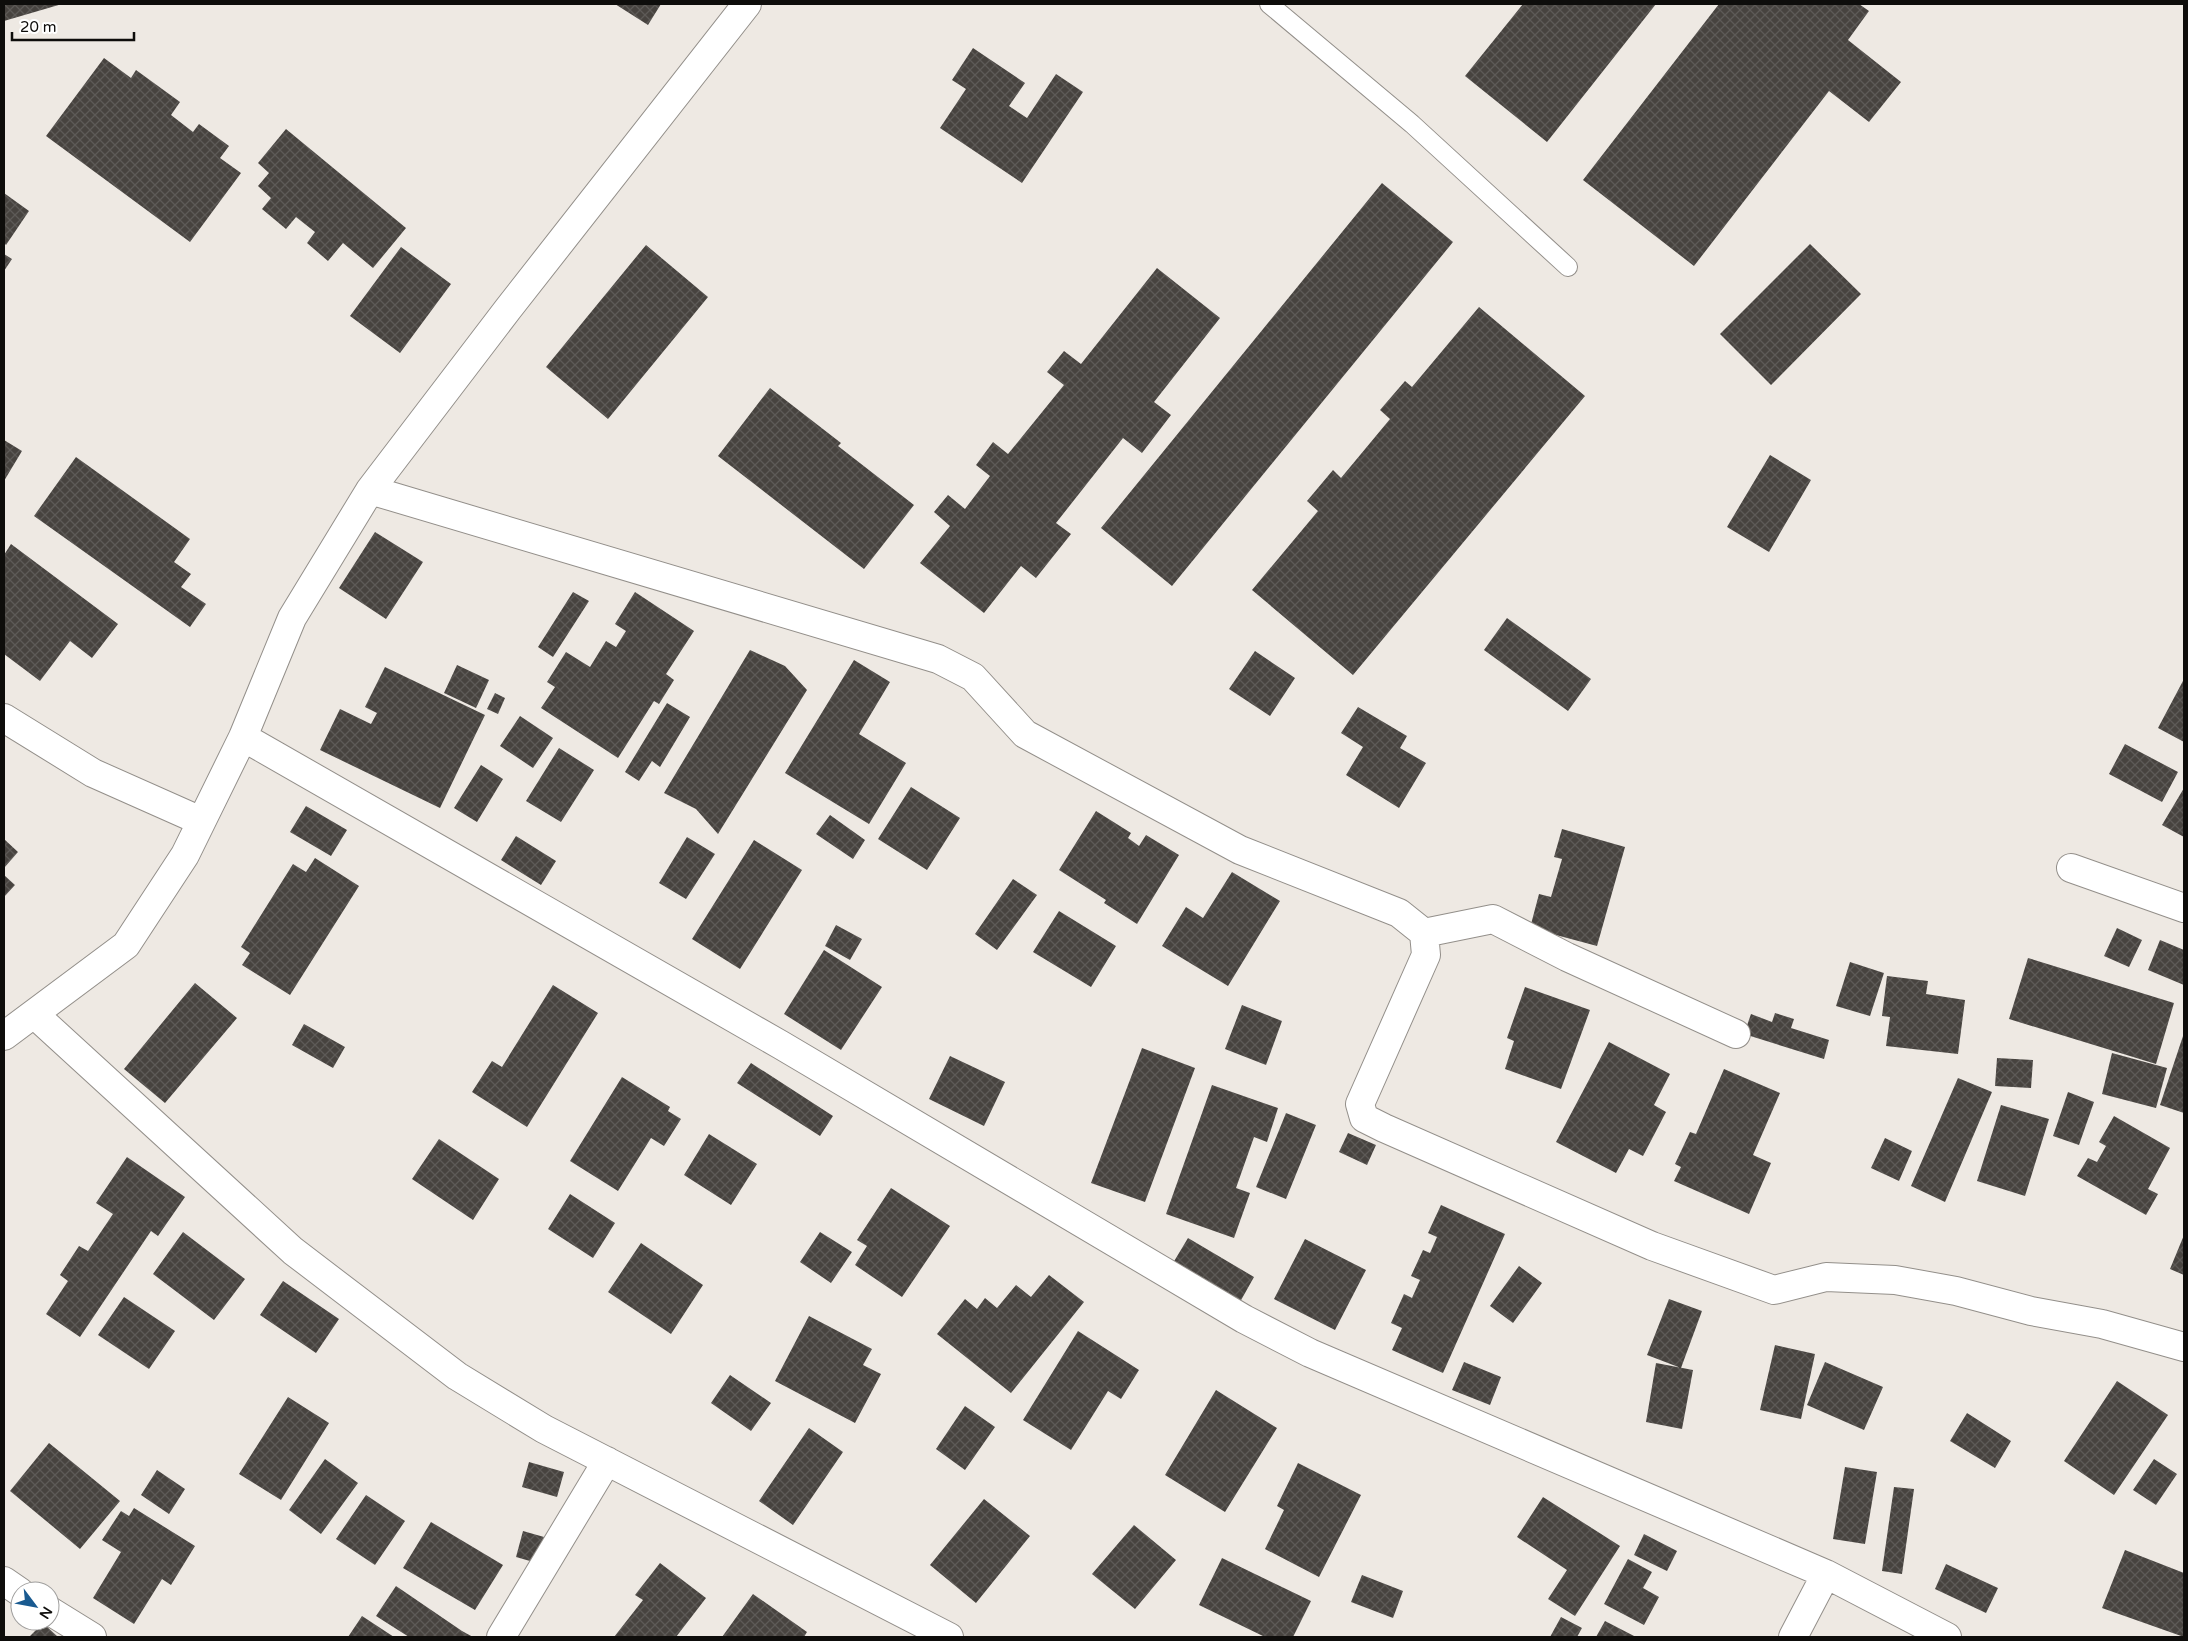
<svg xmlns="http://www.w3.org/2000/svg" width="2188" height="1641" font-family="'Varela Round',sans-serif">
  <style>
    .building { fill: url(#building-cross-hatch) }
    .lines { fill: none; stroke-linecap: round; stroke-linejoin: round }
    .lane-casing { stroke: #938f8a; stroke-width: 20 }
    .street-casing { stroke: #938f8a; stroke-width: 30 }
    .lane { stroke: #fff; stroke-width: 18 }
    .street { stroke: #fff; stroke-width: 28 }
  </style>
  <defs>
    <pattern id="building-cross-hatch" width="8" height="8" patternUnits="userSpaceOnUse" patternTransform="scale(1.25)"><rect width="8" height="8" fill="#47433f"/><path d="M0 0l8 8M0 8l8-8" fill="none" stroke="#5d5a57"/></pattern>
  </defs>
  <rect width="100%" height="100%" fill="#eee9e3"/>
  <!-- building -->
  <path class="building" d="M4,4H62L4,21Z
    M615,4H661L648,25Z
    M1523,4H1656L1547,142L1465,76Z
    M1719,4H1859L1869,11L1848,40L1901,82L1869,122L1829,91L1694,266L1583,180Z
    M973,48L1025,83L1009,106L1027,118L1056,74L1083,92L1022,183L940,128L966,89L952,80Z
    M104,58L131,78L136,70L180,102L171,115L193,132L199,124L229,146L220,158L241,173L190,242L46,136Z
    M286,129L406,228L373,268L343,243L328,261L307,243L315,232L296,217L286,229L262,209L271,198L258,186L269,173L258,163Z
    M1382,183L1453,242L1172,586L1101,528Z
    M4,193L29,211L6,245L4,243Z
    M1810,244L1861,294L1771,385L1720,334Z
    M646,245L708,297L608,419L546,367Z
    M401,247L451,284L400,353L350,316Z
    M4,254L12,259L4,271Z
    M1157,268L1220,318L1154,402L1171,415L1142,453L1123,438L1056,523L1071,534L1036,578L1021,566L984,613L920,563L950,526L934,512L948,495L965,509L990,476L976,465L993,442L1008,454L1064,385L1047,372L1064,351L1081,364Z
    M1479,307L1585,396L1353,675L1252,590L1318,511L1307,501L1333,470L1341,478L1390,419L1380,410L1405,381L1412,387Z
    M770,388L841,443L838,446L914,505L864,569L718,456Z
    M4,440L22,451L4,481Z
    M1770,455L1811,480L1769,552L1727,527Z
    M76,457L190,539L174,562L191,574L181,587L206,604L190,627L34,516Z
    M375,532L423,562L386,619L339,588Z
    M11,544L118,624L92,658L70,641L40,681L4,654V555Z
    M573,592L589,601L553,657L538,647Z
    M635,592L694,631L666,674L674,680L659,704L654,701L618,758L541,708L555,687L547,682L566,652L590,667L606,641L616,647L626,631L615,624Z
    M1507,618L1591,679L1568,711L1484,650Z
    M750,650L785,666L807,690L718,834L696,809L664,793Z
    M1255,651L1295,678L1270,716L1229,689Z
    M854,660L890,682L859,734L906,763L869,824L785,773Z
    M457,665L489,680L476,708L444,693Z
    M385,667L485,715L440,808L320,750L340,709L371,724L377,713L365,707Z
    M2184,679V742L2158,728Z
    M495,693L505,698L498,714L487,709Z
    M667,703L690,717L660,767L652,761L639,781L625,772Z
    M1358,707L1407,736L1400,748L1426,763L1399,808L1346,775L1363,747L1341,733Z
    M520,716L553,738L533,768L500,746Z
    M2125,744L2178,772L2162,802L2109,774Z
    M559,748L594,770L561,822L526,801Z
    M481,765L503,779L477,822L454,808Z
    M911,787L960,818L927,870L878,839Z
    M2184,788V837L2162,825Z
    M306,806L347,830L331,856L290,832Z
    M1096,811L1131,833L1128,838L1139,846L1146,835L1179,855L1137,924L1104,903L1106,900L1059,870Z
    M830,815L865,840L853,859L816,834Z
    M1562,829L1625,847L1597,946L1530,928L1539,894L1551,897L1562,859L1554,857Z
    M516,836L556,861L541,885L501,860Z
    M687,837L715,854L686,899L659,883Z
    M4,839L18,852L4,868Z
    M754,840L802,870L740,969L692,939Z
    M315,858L359,886L290,995L242,965L250,953L241,947L293,864L306,872Z
    M1232,872L1280,901L1228,986L1162,946L1186,907L1203,918Z
    M4,875L15,885L4,897Z
    M1013,879L1037,895L997,950L975,934Z
    M1059,911L1116,946L1091,987L1033,952Z
    M836,925L862,939L850,960L825,946Z
    M2117,928L2142,940L2129,967L2104,956Z
    M2160,940L2184,950V985L2148,970Z
    M824,950L882,987L841,1050L784,1014Z
    M2028,958L2174,1003L2156,1064L2009,1019Z
    M1850,962L1884,973L1870,1016L1836,1006Z
    M1887,976L1928,981L1926,994L1965,1000L1958,1054L1886,1046L1890,1017L1882,1016Z
    M195,983L237,1018L165,1103L124,1069Z
    M553,985L598,1013L527,1127L472,1092L492,1061L502,1067Z
    M1525,987L1590,1010L1561,1089L1505,1069L1514,1041L1507,1038Z
    M1242,1005L1282,1021L1266,1065L1225,1049Z
    M1775,1013L1794,1019L1791,1028L1829,1040L1824,1059L1744,1034L1751,1014L1772,1022Z
    M304,1024L345,1047L333,1068L292,1045Z
    M2184,1033V1113L2160,1105Z
    M1609,1042L1670,1074L1654,1105L1666,1112L1643,1156L1629,1149L1616,1173L1556,1142Z
    M1142,1048L1195,1068L1145,1202L1091,1183Z
    M2112,1053L2167,1068L2156,1108L2102,1094Z
    M950,1056L1005,1082L984,1126L929,1099Z
    M1997,1058L2033,1060L2031,1088L1995,1086Z
    M751,1063L833,1116L820,1136L737,1083Z
    M1724,1069L1780,1093L1753,1155L1771,1163L1749,1214L1674,1181L1681,1167L1675,1164L1690,1132L1696,1134Z
    M622,1077L670,1107L668,1111L681,1119L664,1146L651,1138L618,1191L570,1161Z
    M1958,1078L1992,1092L1945,1202L1911,1186Z
    M1212,1085L1278,1108L1267,1142L1254,1137L1236,1188L1250,1193L1234,1238L1166,1214Z
    M2068,1092L2094,1102L2079,1145L2053,1136Z
    M2001,1105L2049,1119L2025,1196L1977,1181Z
    M1286,1113L1316,1125L1286,1199L1256,1187Z
    M2114,1116L2170,1148L2148,1189L2158,1194L2146,1215L2077,1176L2088,1158L2097,1162L2106,1146L2099,1142Z
    M1348,1133L1376,1145L1367,1165L1339,1152Z
    M709,1134L757,1164L731,1205L684,1175Z
    M1885,1138L1912,1151L1899,1181L1871,1168Z
    M439,1139L499,1179L473,1220L412,1179Z
    M127,1157L185,1197L158,1236L151,1231L80,1337L46,1314L68,1281L60,1275L79,1246L88,1251L113,1214L96,1203Z
    M891,1188L950,1226L902,1297L855,1265L867,1246L857,1240Z
    M570,1194L615,1223L593,1258L548,1229Z
    M1441,1205L1505,1234L1443,1373L1392,1350L1402,1328L1391,1323L1404,1294L1412,1298L1420,1280L1411,1276L1423,1250L1430,1253L1437,1237L1428,1233Z
    M183,1232L245,1279L214,1320L153,1274Z
    M820,1232L852,1252L831,1283L800,1262Z
    M2184,1235V1275L2170,1269Z
    M1188,1238L1254,1277L1240,1302L1173,1263Z
    M1305,1239L1366,1270L1335,1330L1274,1299Z
    M641,1243L703,1285L671,1334L608,1292Z
    M1519,1266L1542,1283L1513,1323L1490,1306Z
    M1049,1275L1084,1302L1011,1393L937,1334L965,1299L977,1309L985,1298L997,1308L1016,1285L1031,1297Z
    M283,1281L339,1319L316,1353L260,1315Z
    M124,1297L175,1331L149,1369L98,1335Z
    M1669,1299L1702,1311L1681,1368L1647,1355Z
    M809,1316L872,1349L863,1365L881,1374L855,1423L775,1381Z
    M1078,1331L1139,1370L1121,1399L1108,1391L1071,1450L1023,1420Z
    M1775,1345L1815,1354L1801,1419L1760,1410Z
    M1464,1362L1501,1377L1490,1405L1452,1390Z
    M1825,1362L1883,1387L1864,1430L1807,1405Z
    M1656,1363L1693,1370L1682,1429L1646,1422Z
    M730,1375L771,1403L751,1431L711,1403Z
    M2117,1381L2168,1415L2114,1495L2064,1461Z
    M1216,1390L1277,1428L1225,1512L1165,1475Z
    M288,1397L329,1423L281,1500L239,1474Z
    M965,1406L995,1427L965,1470L936,1449Z
    M1967,1413L2011,1441L1995,1468L1950,1441Z
    M809,1428L843,1452L793,1525L759,1501Z
    M49,1443L120,1501L80,1549L10,1491Z
    M325,1459L358,1483L321,1534L289,1510Z
    M2154,1459L2177,1474L2156,1505L2133,1490Z
    M529,1462L564,1472L557,1497L522,1487Z
    M1298,1463L1361,1495L1319,1577L1265,1549L1284,1510L1277,1506Z
    M1845,1467L1877,1472L1865,1544L1833,1539Z
    M157,1470L185,1489L169,1514L141,1495Z
    M1894,1487L1914,1489L1902,1574L1882,1571Z
    M366,1495L405,1521L375,1565L336,1539Z
    M1543,1497L1620,1546L1575,1616L1548,1599L1567,1570L1517,1537Z
    M984,1499L1030,1536L976,1603L930,1565Z
    M134,1508L195,1546L171,1585L162,1579L134,1624L93,1598L121,1552L102,1540L121,1511L129,1516Z
    M431,1522L503,1565L475,1610L403,1568Z
    M1134,1525L1176,1560L1135,1609L1092,1574Z
    M523,1531L544,1537L537,1563L516,1557Z
    M1644,1534L1677,1551L1667,1571L1634,1555Z
    M2125,1550L2184,1573V1637L2102,1608Z
    M1222,1558L1311,1601L1293,1637H1265L1199,1605Z
    M1628,1559L1652,1572L1643,1588L1659,1597L1644,1625L1604,1604Z
    M660,1563L706,1598L676,1637H614L643,1600L635,1595Z
    M1946,1564L1998,1588L1986,1613L1935,1589Z
    M1362,1575L1403,1591L1393,1618L1351,1602Z
    M396,1586L462,1631L473,1637H409L376,1616Z
    M753,1594L807,1632L804,1637H722Z
    M362,1616L394,1637H348Z
    M1561,1617L1582,1628L1577,1637H1550Z
    M1605,1621L1636,1637H1596Z
    M43,1623L58,1637H29Z"/>
  <g class="lines">
    <!-- lane casing -->
    <g class="lane-casing">
      <path id="lane" d="M1269,4L1412,124L1568,267"/>
    </g>
    <!-- street casing -->
    <g class="street-casing">
      <path id="street" d="M370,490L938,659L973,677L1025,734L1240,850L1399,913L1424,933L1426,955L1360,1104L1364,1118L1384,1128L1652,1246L1774,1290L1826,1277L1895,1280L1956,1291L2031,1311L2102,1324L2184,1347
        M4,718L93,773L201,821
        M243,737L781,1045L1244,1319L1310,1353L1826,1574L1947,1637
        M2071,868L2184,908
        M1424,933L1493,919L1567,957L1736,1034
        M34,1014L293,1251L457,1376L544,1429L949,1637
        M4,1036L126,945L185,855L243,737L292,618L370,490L508,309L747,4
        M4,1581L20,1592
        M50,1611L92,1637
        M501,1637L607,1461
        M1793,1637L1826,1574"/>
    </g>
    <!-- lane -->
    <use href="#lane" class="lane"/>
    <!-- street -->
    <use href="#street" class="street"/>
  </g>
  <!-- border -->
  <rect width="2188" height="1641" fill="none" stroke="#0e0d0b" stroke-width="10"/>
  <!-- north arrow -->
  <g transform="translate(35 1606) rotate(122)"><circle r="24" fill="#ffffff" stroke="#9f9e9d"/>
  <path d="M0-4L9 19L0 12L-9 19Z" fill="#195a90"/>
  <text y="-8" font-size="14" font-weight="bold" text-anchor="middle" fill="#0e0d0b">N</text>
  </g>
  <!-- scale -->
  <path d="M12 32v8h122v-8" fill="none" stroke="#0e0d0b" stroke-width="2.5"/>
  <text x="20" y="32" font-size="15" fill="#0e0d0b" stroke="#ffffff" stroke-width="4" paint-order="stroke">20 m</text>
</svg>
